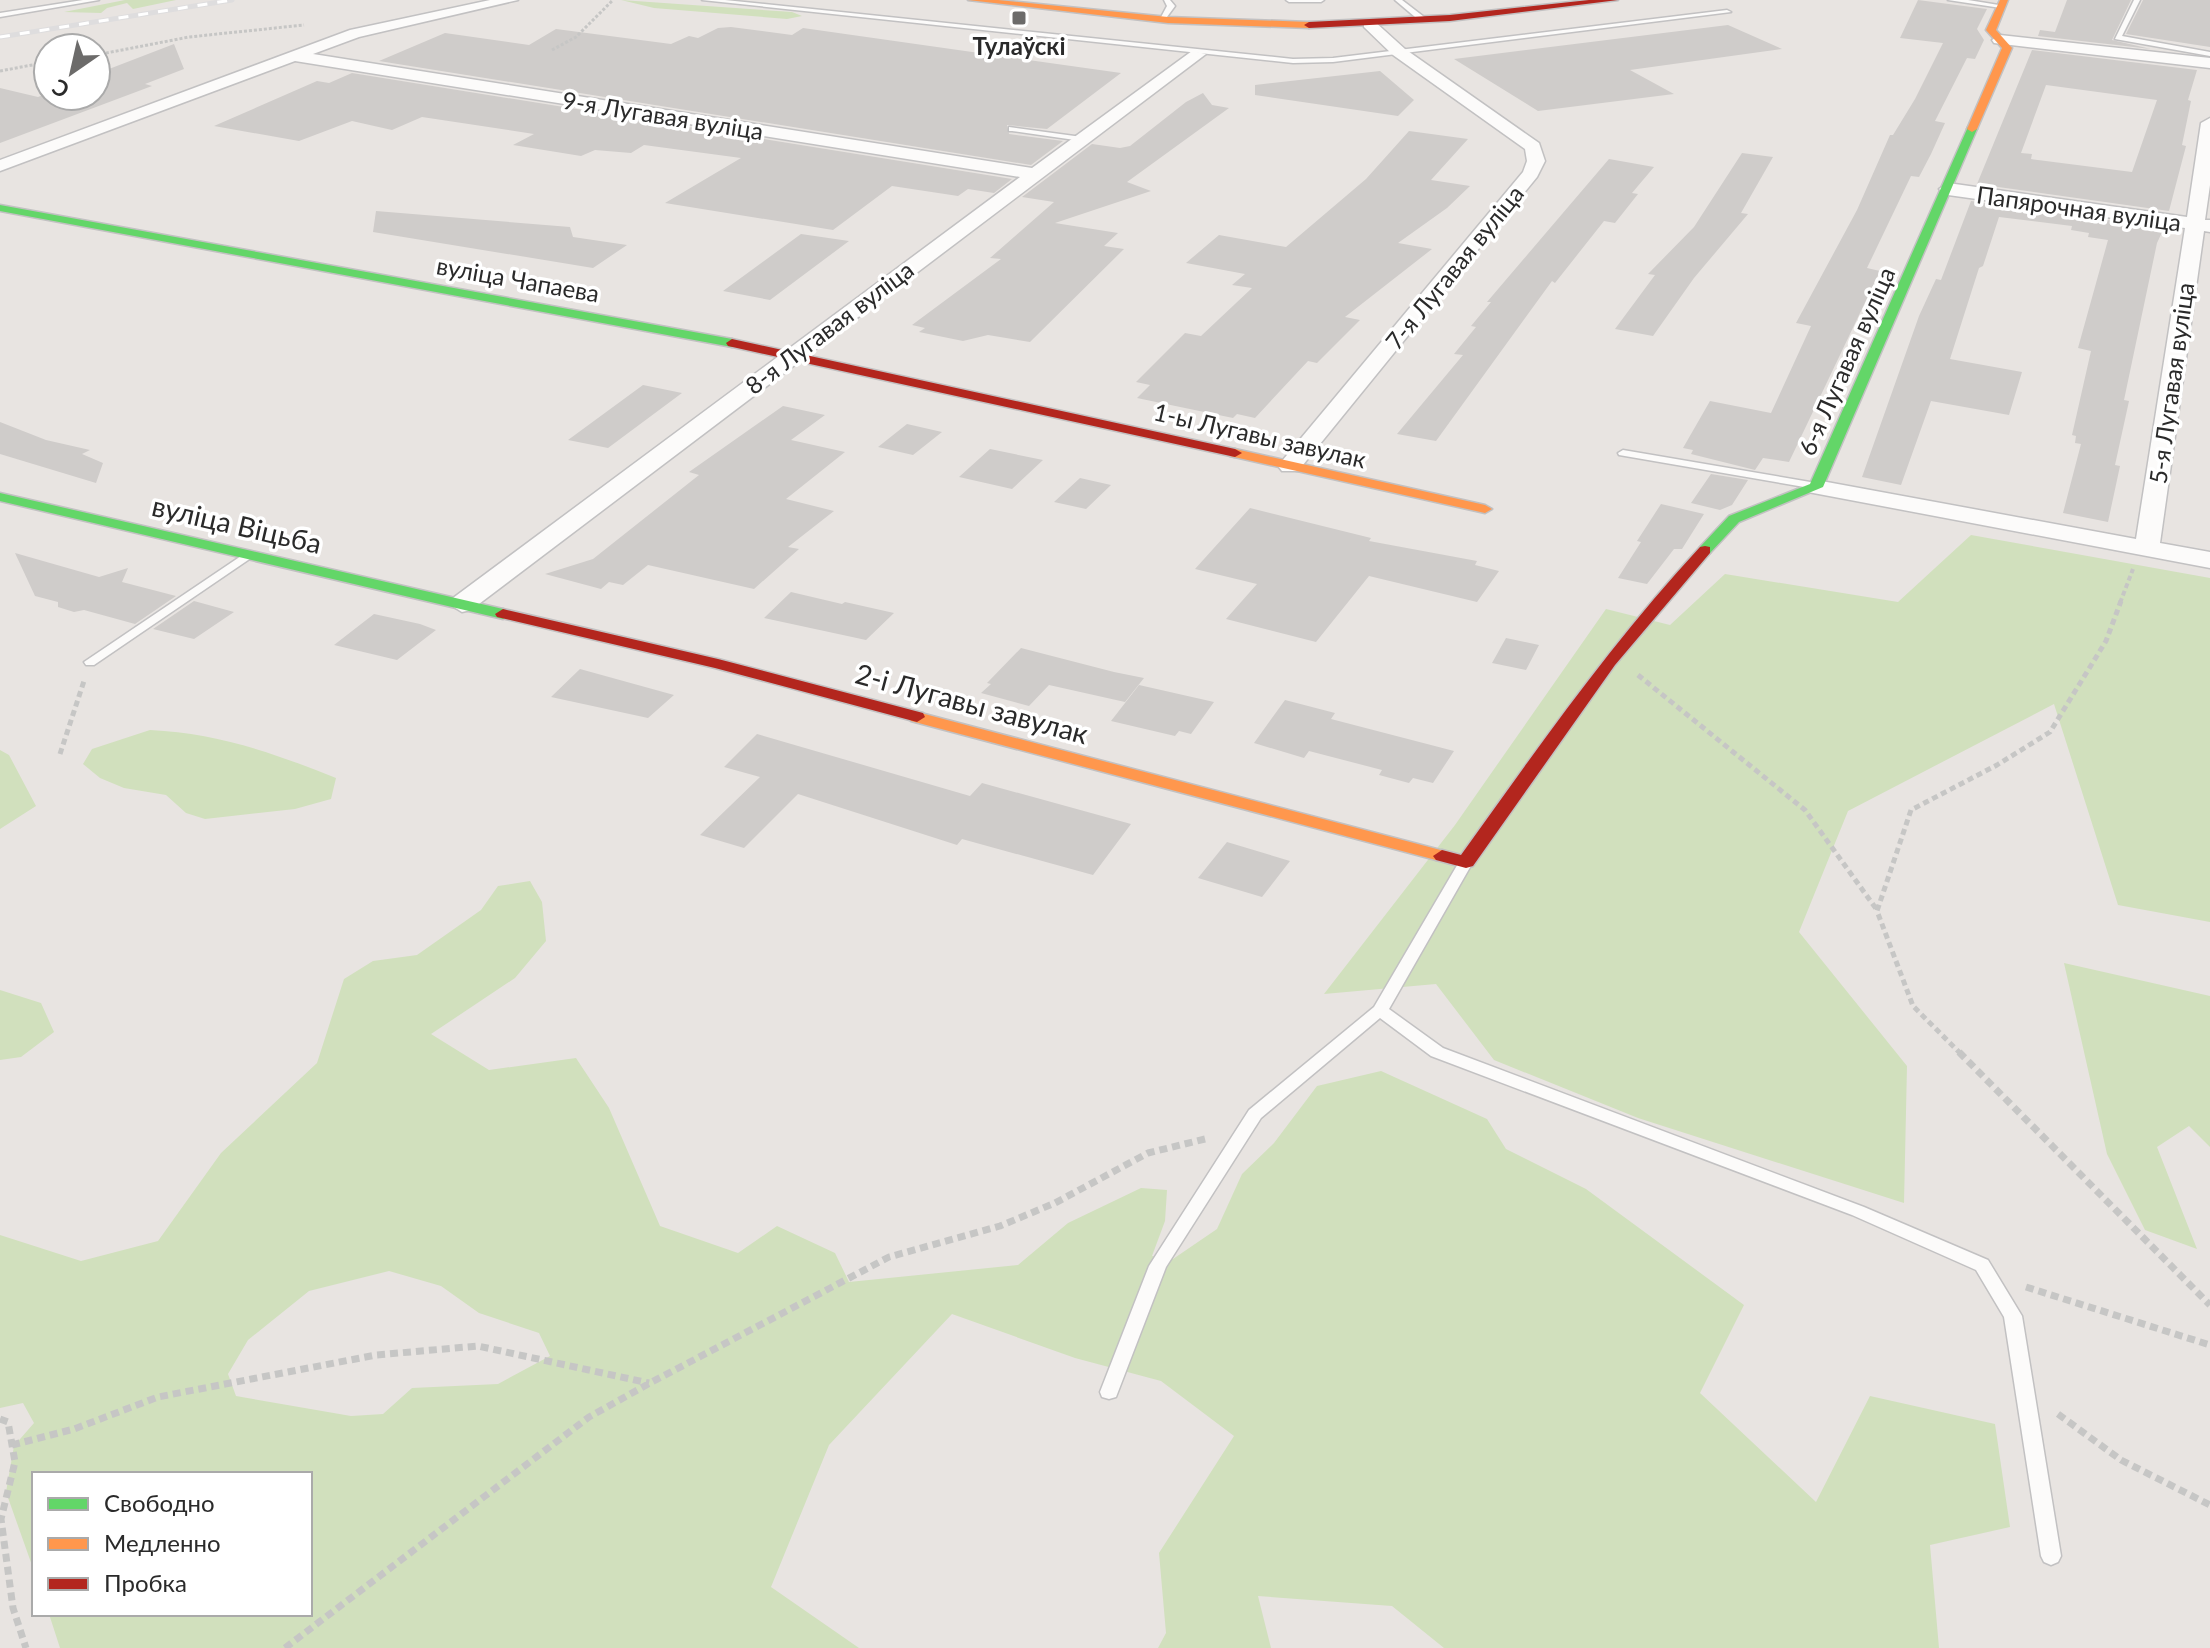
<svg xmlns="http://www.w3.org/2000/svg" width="2210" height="1648" font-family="Lato,sans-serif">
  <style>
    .green { fill: #d1e0bd; fill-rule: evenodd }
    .building { fill: #cfccca; fill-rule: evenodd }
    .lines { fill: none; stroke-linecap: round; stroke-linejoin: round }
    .lane-casing { stroke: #c2c1c2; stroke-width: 3 }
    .street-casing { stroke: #c2c1c2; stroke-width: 3 }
    .fast-casing { stroke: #c2c1c2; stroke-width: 3 }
    .slow-casing { stroke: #c2c1c2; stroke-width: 3 }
    .jam-casing { stroke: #c2c1c2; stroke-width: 3 }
    .path-far3 { stroke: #c6c6c5; stroke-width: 3; stroke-dasharray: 3 2; stroke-linecap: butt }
    .path-far2 { stroke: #c6c6c5; stroke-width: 4; stroke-dasharray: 5 3; stroke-linecap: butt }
    .path-far1 { stroke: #c6c6c5; stroke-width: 5; stroke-dasharray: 6 4; stroke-linecap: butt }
    .path { stroke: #c6c6c5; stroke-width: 7; stroke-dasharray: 8 5; stroke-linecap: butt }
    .lane { fill: #fcfbfa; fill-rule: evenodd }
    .street { fill: #fcfbfa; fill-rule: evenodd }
    .fast { fill: #63d668; fill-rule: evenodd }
    .slow { fill: #ff974d; fill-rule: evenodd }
    .jam { fill: #b3261e; fill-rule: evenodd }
    .rail-casing { stroke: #deddde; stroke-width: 5 }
    .rail { stroke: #fff; stroke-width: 3; stroke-dasharray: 10; stroke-linecap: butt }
    .poi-dot { fill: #6c6b6a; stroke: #fff; stroke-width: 3 }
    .labels { text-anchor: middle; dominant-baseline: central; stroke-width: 7; stroke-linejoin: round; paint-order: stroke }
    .far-poi-label { font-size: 24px; font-weight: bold; fill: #2a2a2a; stroke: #fff }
    .far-street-label { font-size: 24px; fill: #2a2a2a; stroke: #fff }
    .street-label { font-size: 28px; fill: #2a2a2a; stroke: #fff }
  </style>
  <rect width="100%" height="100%" fill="#e8e4e1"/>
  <!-- green -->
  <path class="green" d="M125,0H176L133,9L127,3L107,8L101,13L64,12Z
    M621,0L792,12L802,16L787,19L654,8Z
    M1971,535L2210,578V922L2118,905L2054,704L1848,811L1799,932L1907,1066L1904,1203L1638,1118L1494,1060L1436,984L1324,994L1455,825L1606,609L1670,625L1725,574L1898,602Z
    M150,730C217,733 274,753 336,778L331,799L295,809L205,819L186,813L166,795L124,788L100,778L83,764L92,749Z
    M0,750L9,755L36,806L0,829Z
    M530,881L542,902L546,941L515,978L431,1034L489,1070L576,1058L609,1108L660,1226L738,1253L777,1226L835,1253L849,1282L1018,1265L1068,1223L1141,1188L1167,1190L1165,1221L1152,1256L1173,1259L1217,1229L1242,1174L1274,1143L1317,1086L1381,1071L1487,1119L1506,1149L1586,1189L1744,1305L1700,1393L1816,1502L1870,1396L1995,1424L2010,1527L1930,1545L1939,1648H1444L1392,1606L1258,1596L1271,1648H1158L1166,1633L1159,1553L1234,1436L1161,1381L1075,1358L952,1314L829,1445L771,1587L859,1648H60L49,1614H310V1474H34V1571L6,1492L14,1446L34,1423L23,1403L0,1408V1235L81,1261L158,1241L221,1153L317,1063L344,979L373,961L417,955L481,910L498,886ZM389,1271L441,1286L479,1313L539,1333L550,1356L498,1384L412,1388L383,1414L351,1416L236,1396L228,1374L248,1340L309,1291Z
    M2064,963L2210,996V1147L2189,1126L2157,1147L2197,1249L2145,1230L2107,1154Z
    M0,990L41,1003L54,1032L21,1057L0,1060Z"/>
  <!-- building -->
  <path class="building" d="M1918,0L1987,9L1977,29L1984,40L1975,59L1967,58L1935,121L1945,123L1931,154L1919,177L1911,176L1867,268L1880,271L1789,462L1763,458L1755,470L1691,454L1693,450L1683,448L1710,401L1771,413L1811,326L1796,323L1857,210L1890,135H1893L1915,99L1943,43L1900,38Z
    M2067,0H2131L2112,40L2151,49L2038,36L2040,30L2055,32Z
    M2143,0H2210V47L2126,34Z
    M1728,25L1782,49L1630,70L1674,94L1538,111L1454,59Z
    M731,27L792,35L803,28L1121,73L1047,129L1007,125L1009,134L1063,141L1031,165L379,61L445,33L529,45L556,29L671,44L689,36L698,38L718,28Z
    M174,44L184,69L145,84L152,86L0,143V88L38,97L48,93V96H96V74Z
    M2032,50L2197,70L2188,100L2191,101L2182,145L2186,146L2169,211L1977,184ZM2046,85L2157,100L2132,172L2031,159L2032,154L2021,153Z
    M1380,71L1414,100L1398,116L1255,95V85Z
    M352,73L1012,179L994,193L968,189L958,196L892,186L833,230L665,203L741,158L644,145L631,153L595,150L581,156L513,145L534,134L422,117L392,130L352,121L299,141L214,126L317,81L329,83Z
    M1203,93L1212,105L1229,108L1127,182L1151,191L1055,223L1118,233L1104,246L1124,249L1030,342L988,335L963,341L919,332L925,328L912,325L1001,259L990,258L1054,202L1022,197L1092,144L1120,148L1130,146L1186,102Z
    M1409,131L1468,139L1431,180L1470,186L1447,208L1398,243L1432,249L1345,317L1360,320L1317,363L1308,361L1255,418L1237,414L1233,418L1137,398L1150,385L1136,382L1185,333L1201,336L1252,288L1232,285L1245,274L1186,263L1219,235L1286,247L1366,179Z
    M1742,153L1773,157L1741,213L1748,214L1694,278L1653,336L1615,329L1655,275L1648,274L1694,227Z
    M1609,159L1654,167L1632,193L1638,194L1615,223L1604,221L1555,283L1552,281L1436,441L1397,434L1463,355L1454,354L1476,327L1471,326L1491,302H1487Z
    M1971,201L2164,228L2157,243L2124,400L2129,401L2115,465L2120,466L2108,522L2063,513L2081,444L2075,443L2076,436L2072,435L2091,351L2078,348L2108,240L2088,237L2089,233L2071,230L2072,226L1999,217L1983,266L1979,268L1950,359L2022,372L2009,415L1931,401L1901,485L1862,477L1919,316L1936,279L1941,280Z
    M376,211L570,227L573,237L627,245L593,268L373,232Z
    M801,234L849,241L770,300L723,291Z
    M643,385L682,393L608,448L568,440Z
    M783,406L825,415L791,440L845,452L786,499L834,511L788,547L799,549L754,589L648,565L623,585L609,582L601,589L545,574L593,559L699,475L689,472Z
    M0,422L46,440L90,450L82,454L103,463L96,483L0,454Z
    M907,424L942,432L913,455L878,447Z
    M990,449L1043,460L1012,489L959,477Z
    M1711,474L1748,480L1732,505L1720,510L1691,503Z
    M1080,478L1111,485L1086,509L1054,502Z
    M1661,504L1704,514L1682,549H1674L1647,584L1618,578L1641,542L1637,541Z
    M1250,508L1371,538L1369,541L1477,561L1475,565L1499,571L1477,602L1369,576L1316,642L1226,619L1257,584L1195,569Z
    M15,553L99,577L128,568L122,582L176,596L135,624L84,610L74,612L58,607V602L35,596Z
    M791,592L842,604L845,602L894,613L866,640L764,618Z
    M194,601L234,612L194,639L153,629Z
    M374,614L420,624L436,630L397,660L334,645Z
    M1506,638L1539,645L1526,670L1492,663Z
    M1021,648L1114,672L1144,678L1125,702L1049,685L1029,706L981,693L991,684L987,683Z
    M580,669L674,695L648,718L551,697Z
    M1139,685L1214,702L1191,734L1179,731L1175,736L1111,721Z
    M1285,700L1335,713L1331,719L1454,751L1433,783L1413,778L1409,783L1379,775L1382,770L1309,751L1304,758L1254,743Z
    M757,734L970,796L982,783L1131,824L1093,875L962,839L957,845L798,794L744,848L700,835L760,777L724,767Z
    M1227,842L1290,861L1262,897L1198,878Z"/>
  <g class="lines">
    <!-- lane casing -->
    <g class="lane-casing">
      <path id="lane" d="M83,0H99L0,17V13Z
        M702,0H725L1293,59L1333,58L1727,10L1731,12L1333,62L1293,63Z
        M1164,0H1170L1175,6L1164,21L1160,19L1167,6Z
        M1286,0H1324L1321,2H1289Z
        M1395,0H1402L1428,20L1421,22Z
        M1948,0H1968L2005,6L2001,8Z
        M2134,0H2140L2122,36L2210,52V56L2115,39Z
        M1009,127L1082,137L1086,139L1082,141L1012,131H1009Z
        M1623,450L1816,483L1822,486L1816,489L1619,455L1618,453Z
        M247,552L253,556L251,558L94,665H86L84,662Z
        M1466,858L1473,862L1389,1009L1443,1048L1864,1207L1988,1260L2022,1316L2061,1556L2058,1562L2051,1565L2044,1562L2041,1556L2004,1317L1976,1270L1852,1215L1431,1056L1380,1018L1261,1118L1166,1267L1116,1397L1109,1399L1102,1397L1100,1392L1149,1266L1249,1110L1374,1007L1459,862Z"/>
    </g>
    <!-- street casing -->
    <g class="street-casing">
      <path id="street" d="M490,0H518L359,37L313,54L1032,168L1192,51L1206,54L471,610L462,612L449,604L453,598L1020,177L295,61L0,171V160L350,30Z
        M1364,21H1374L1405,49L1539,143L1545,161L1537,177L1298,471H1282L1278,466L1282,461L1523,172L1527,161L1525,149L1393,55L1364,27Z
        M2000,35L2210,58V68L1994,43L1992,40Z
        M2210,118V185L2205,220H2210V232L2204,231L2160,543L2210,552V568L1808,492L1804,487L1816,480L2136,539L2185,228L1948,195L1939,189L1948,183L2187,217L2201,123Z"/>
    </g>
    <!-- fast casing -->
    <g class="fast-casing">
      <path id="fast" d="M1968,127L1977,129L1823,487L1739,522L1710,553H1700V547L1729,516L1810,484Z
        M0,205L732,339L738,343L732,347L0,211Z
        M0,493L503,609L511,614L503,619L0,501Z"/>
    </g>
    <!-- slow casing -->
    <g class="slow-casing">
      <path id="slow" d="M968,0H998L1168,17L1309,22L1314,25L1309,28L1168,23Z
        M2000,0H2008L1996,30L2012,48L1977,129L1972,132L1967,129L2002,48L1986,30Z
        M1235,449L1485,505L1492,509L1485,513L1230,456V450Z
        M917,712L1448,852L1451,856L1448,860H1436L911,721L909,717Z"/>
    </g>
    <!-- jam casing -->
    <g class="jam-casing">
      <path id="jam" d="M1589,0H1618L1450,21L1309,28L1304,25L1309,22L1450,15Z
        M732,339L1235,449L1242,453L1235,457L728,346L726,343Z
        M1705,546L1710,547V553L1615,665L1473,866L1466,868L1436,860L1433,856L1442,850L1461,855C1537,749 1611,643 1700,547Z
        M503,609L718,659L923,713L925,717L917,722L715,668L497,617L495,614Z"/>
    </g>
    <!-- path-far3 -->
    <path class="path-far3" d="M552,50L576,37L613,0
      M96,55L189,37L304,25
      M0,71L48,62"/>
    <!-- path-far2 -->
    <path class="path-far2" d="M2120,603L2133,569"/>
    <!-- path-far1 -->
    <path class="path-far1" d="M1638,675L1805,810L1877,910
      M60,754L84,681
      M1961,1054L1913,1006L1877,911L1911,810L1997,765L2050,732L2106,641L2121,601"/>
    <!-- path -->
    <path class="path" d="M1959,1052L2210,1305
      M2026,1287L2210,1345
      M2058,1414L2121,1460L2210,1505
      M0,1419L8,1422L15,1462L1,1519L13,1608L26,1648
      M12,1445L74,1429L158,1397L376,1355L478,1346L649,1383
      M285,1648L589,1417L650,1383L889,1257L1000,1226L1055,1203L1148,1153L1209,1138"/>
    <!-- lane -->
    <use href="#lane" class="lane"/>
    <!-- street -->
    <use href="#street" class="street"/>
    <!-- fast -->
    <use href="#fast" class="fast"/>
    <!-- slow -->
    <use href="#slow" class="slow"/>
    <!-- jam -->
    <use href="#jam" class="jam"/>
    <!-- rail casing -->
    <g class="rail-casing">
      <path id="rail" d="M0,37L232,0"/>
    </g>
    <!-- rail -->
    <use href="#rail" class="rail"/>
  </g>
  <!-- markers -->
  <rect class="poi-dot" x="1011" y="10" width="16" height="16" rx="4"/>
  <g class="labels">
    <!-- far-poi labels -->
    <g class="far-poi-label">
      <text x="1019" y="45">Тулаўскі</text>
    </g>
    <!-- far-street labels -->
    <g class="far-street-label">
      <text transform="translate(663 115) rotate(9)">9-я Лугавая вуліца</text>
      <text transform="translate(2079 208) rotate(8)">Папярочная вуліца</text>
      <text transform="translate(1454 267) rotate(-51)">7-я Лугавая вуліца</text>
      <text transform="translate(518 279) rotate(10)">вуліца Чапаева</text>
      <text transform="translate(829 327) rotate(-37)">8-я Лугавая вуліца</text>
      <text transform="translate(1846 361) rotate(-66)">6-я Лугавая вуліца</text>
      <text transform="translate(2171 383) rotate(-82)">5-я Лугавая вуліца</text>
      <text transform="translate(1260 435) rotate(13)">1-ы Лугавы завулак</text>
    </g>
    <!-- street labels -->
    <g class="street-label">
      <text transform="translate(237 524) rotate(13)">вуліца Віцьба</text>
      <text transform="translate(972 703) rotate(15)">2-і Лугавы завулак</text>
    </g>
  </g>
  <!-- legend -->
  <rect x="32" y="1472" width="280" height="144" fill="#ffffff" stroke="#aaaaaa" stroke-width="2"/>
  <rect x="48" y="1498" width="40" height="12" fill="#63d668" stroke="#aaaaaa" stroke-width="2"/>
  <text x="104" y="1512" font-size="24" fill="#2a2a2a">Свободно</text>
  <rect x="48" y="1538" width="40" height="12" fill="#ff974d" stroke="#aaaaaa" stroke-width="2"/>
  <text x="104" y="1552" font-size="24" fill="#2a2a2a">Медленно</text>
  <rect x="48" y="1578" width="40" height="12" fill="#b3261e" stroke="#aaaaaa" stroke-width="2"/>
  <text x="104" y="1592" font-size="24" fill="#2a2a2a">Пробка</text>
  <!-- north arrow -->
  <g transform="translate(72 72) rotate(214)"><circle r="38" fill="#ffffff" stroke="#aaaaaa" stroke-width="2"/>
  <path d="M0-6L14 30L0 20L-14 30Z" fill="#6c6b6a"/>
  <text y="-12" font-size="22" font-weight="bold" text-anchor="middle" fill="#2a2a2a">С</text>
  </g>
</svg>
